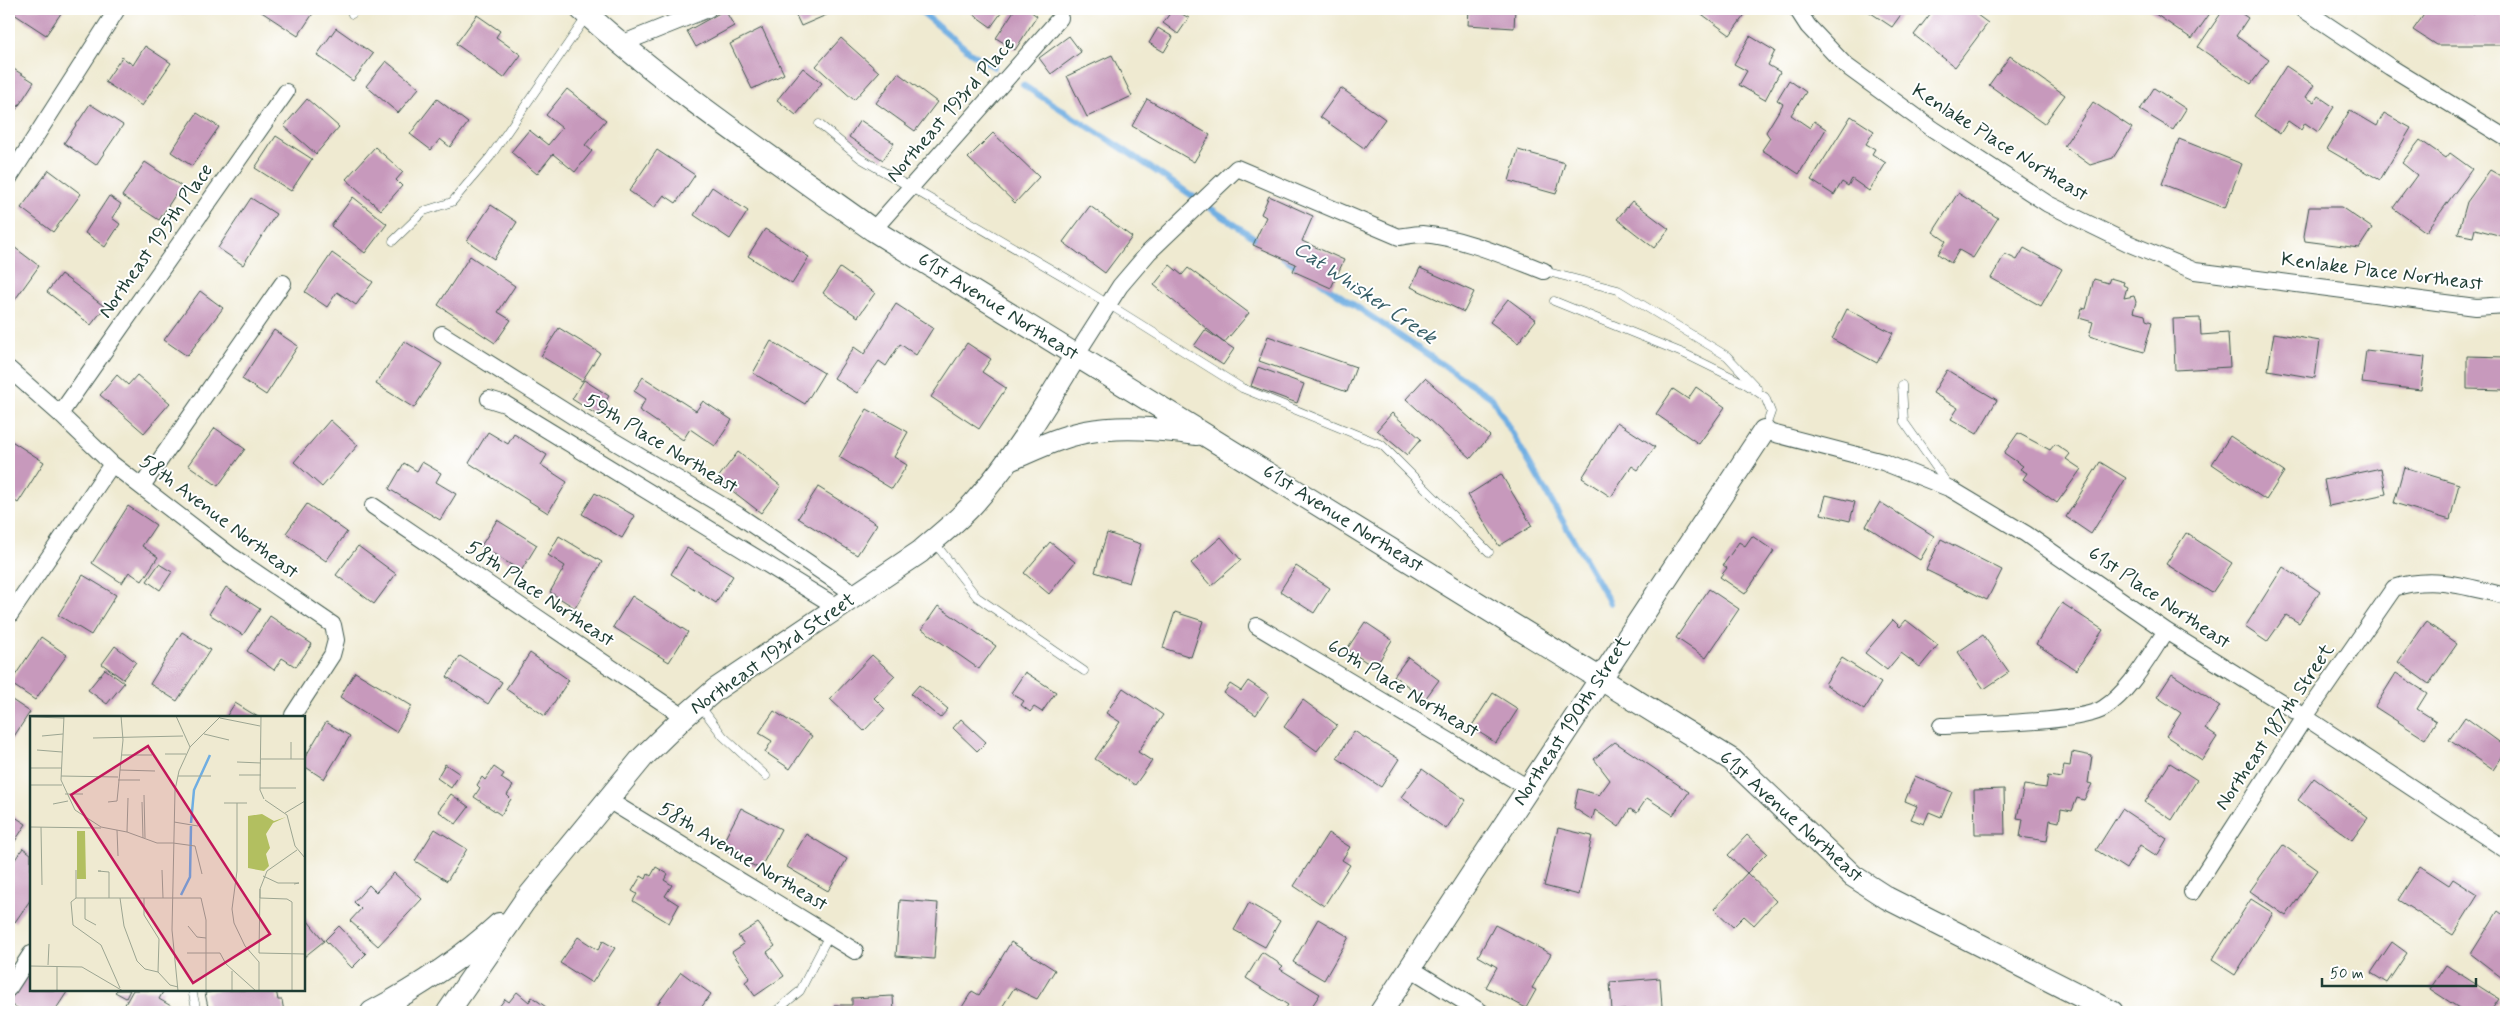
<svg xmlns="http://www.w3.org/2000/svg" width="2515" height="1021" font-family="Mynerve,sans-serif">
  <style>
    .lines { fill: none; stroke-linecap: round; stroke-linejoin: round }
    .stream { stroke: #6faee2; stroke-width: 6 }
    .building { fill: #c799bc }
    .lane-casing { stroke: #3e574c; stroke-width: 9 }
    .street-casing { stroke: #3e574c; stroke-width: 18 }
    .secondary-casing { stroke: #3e574c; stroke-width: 24 }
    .lane { stroke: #fff; stroke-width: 8 }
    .street { stroke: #fff; stroke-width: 16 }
    .secondary { stroke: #fff; stroke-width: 22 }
    .labels { text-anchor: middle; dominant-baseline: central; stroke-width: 4; stroke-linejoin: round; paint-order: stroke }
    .street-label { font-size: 20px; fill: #1f3d34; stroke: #fff }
    .water-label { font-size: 21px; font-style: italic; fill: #375f68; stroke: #fff }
    .inset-river { fill: none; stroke: #6faee2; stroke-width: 2.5 }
    .inset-road { fill: none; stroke: #9ca592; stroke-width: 1 }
    .view { fill: #c2185b; fill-opacity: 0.15; stroke: #c2185b; stroke-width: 2.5 }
    .inset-edge { fill: none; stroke: #1f3d34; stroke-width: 2.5 }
  </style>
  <rect width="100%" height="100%" fill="#fff"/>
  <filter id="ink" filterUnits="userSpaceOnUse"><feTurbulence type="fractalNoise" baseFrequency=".02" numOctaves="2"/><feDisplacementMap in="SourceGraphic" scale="10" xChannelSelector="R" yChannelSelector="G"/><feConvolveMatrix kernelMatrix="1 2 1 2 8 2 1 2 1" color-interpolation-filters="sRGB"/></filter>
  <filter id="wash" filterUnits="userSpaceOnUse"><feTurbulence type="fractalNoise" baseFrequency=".0096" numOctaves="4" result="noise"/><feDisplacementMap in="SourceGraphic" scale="20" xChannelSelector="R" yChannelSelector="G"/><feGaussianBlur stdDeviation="1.12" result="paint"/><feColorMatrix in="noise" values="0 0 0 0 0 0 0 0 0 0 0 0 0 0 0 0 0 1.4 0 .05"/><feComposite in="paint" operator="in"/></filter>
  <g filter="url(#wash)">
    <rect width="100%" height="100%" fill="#efead1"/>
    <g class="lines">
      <!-- stream -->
      <path class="stream" d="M918,9L970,52L994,67
        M1023,85L1123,149L1262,243
        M1283,257L1301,269
        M1320,282L1492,398L1610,603"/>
    </g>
    <g id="blocks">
      <!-- building -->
      <path class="building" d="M13,9H64L46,35L11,12Z
        M181,9H208V10L182,14Z
        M257,9H316L298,36Z
        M793,9H829L831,13L801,26Z
        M966,9H1004L991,27Z
        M1015,9H1027L1037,16L1015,50L996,38Z
        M1173,9L1189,18L1178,34L1163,23Z
        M1469,9H1515L1514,28L1468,25Z
        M1695,9H1749L1730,35Z
        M1865,9H1905L1892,27Z
        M1934,9H1969L1988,23L1955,67L1914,35Z
        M2148,9H2213L2192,39Z
        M2224,9H2235L2248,18L2236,36L2269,60L2251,84L2198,47Z
        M2428,9H2441L2447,13H2474V9H2503L2506,45H2436L2413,30Z
        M725,10L734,26L696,47L687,31Z
        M477,15L500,31L496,37L521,55L504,78L456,44Z
        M336,28L373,54L353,81L317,55Z
        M762,28L784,74L752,89L730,44Z
        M1158,28L1173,37L1164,52L1149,43Z
        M1069,36L1081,52L1051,74L1039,58Z
        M1750,36L1775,51L1768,65L1780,72L1765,100L1739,85L1747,71L1734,64Z
        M841,38L879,72L854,100L816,66Z
        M145,46L171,63L142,106L105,82L122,57L133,65Z
        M1112,55L1132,96L1087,117L1067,76Z
        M2010,56L2065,95L2044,124L1989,85Z
        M386,61L419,88L398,113L366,86Z
        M9,66L34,82L16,110L9,105Z
        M2286,66L2314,85L2306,97L2314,102L2318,96L2334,107L2318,132L2305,123L2301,130L2288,121L2280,134L2254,116Z
        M803,68L822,83L796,115L777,100Z
        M898,73L937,102L915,131L876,103Z
        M1789,80L1806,92L1791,115L1810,128L1814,121L1826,129L1799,174L1762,150L1770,138L1766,132L1783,104L1777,100Z
        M1341,88L1385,119L1364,148L1320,117Z
        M2154,88L2186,109L2173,130L2140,110Z
        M567,89L606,120L585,145L592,151L575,172L553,154L537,174L511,152L529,130L548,145L562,128L546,115Z
        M307,99L339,127L316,154L284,126Z
        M437,99L468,123L450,147L440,139L431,150L410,134Z
        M1147,99L1210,135L1194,162L1132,126Z
        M2093,102L2132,128L2113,158L2090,165L2064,146Z
        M90,104L123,125L96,165L64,143Z
        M2350,110L2377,126L2384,113L2411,128L2380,180L2327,149Z
        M197,113L219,127L192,166L171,152Z
        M1851,116L1874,131L1866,144L1875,149L1872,154L1886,163L1869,191L1852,179L1848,186L1842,182L1834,195L1811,180Z
        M860,120L894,143L883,160L849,137Z
        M993,133L1039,177L1015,203L968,158Z
        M276,136L312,159L291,191L255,168Z
        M2179,139L2242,164L2225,208L2162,184Z
        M2420,140L2446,158L2450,153L2472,169L2426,232L2393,208L2417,175L2402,163Z
        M375,147L403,172L396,180L402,186L381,210L346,179Z
        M657,150L695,175L676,203L664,195L654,208L629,191Z
        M1518,150L1565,163L1556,194L1509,181Z
        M145,162L181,186L159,220L122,196Z
        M49,170L81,194L53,232L21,208Z
        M2490,170L2506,179V237L2475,229L2473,237L2458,234L2467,202Z
        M712,187L748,211L730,239L694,215Z
        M1958,193L1998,218L1973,258L1959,250L1951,263L1938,254L1946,241L1933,232Z
        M109,196L121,204L112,218L120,224L105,247L85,233Z
        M1269,196L1313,216L1302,241L1344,260L1331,288L1293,271L1296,264L1253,245L1266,217L1261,214Z
        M353,197L387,224L365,253L331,226Z
        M251,198L276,214L243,265L218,248Z
        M1632,201L1669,229L1654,248L1617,219Z
        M491,205L517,222L494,259L467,241Z
        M1090,206L1132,237L1105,273L1063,242Z
        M2309,207H2341L2372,228L2359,248L2305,241L2304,236Z
        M765,229L809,257L792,284L748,256Z
        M10,244L39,266L9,308V246Z
        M2024,248L2062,269L2041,306L1991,278L2005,254L2017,260Z
        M332,253L373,282L356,305L337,292L327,307L305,292Z
        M470,256L515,286L498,312L511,320L495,343L438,305Z
        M1170,265L1182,275L1188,268L1249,313L1224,343L1154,285Z
        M840,268L875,293L858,317L823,293Z
        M1420,268L1474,292L1464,312L1411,287Z
        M61,274L105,307L91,325L47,292Z
        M2110,278L2124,282L2123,285L2127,287L2124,298L2134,296L2136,302L2133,312L2145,315L2146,320L2152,322L2144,352L2089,336L2093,322L2079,318L2082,308L2086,309L2094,279L2108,283Z
        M200,291L223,308L187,356L164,340Z
        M1508,299L1536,320L1518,343L1490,322Z
        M896,304L933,328L916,355L900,344L886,366L879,361L857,393L834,378L854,347L864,354Z
        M1847,309L1893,333L1877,363L1832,339Z
        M2200,318L2201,335L2228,333L2230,367L2175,370L2173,319Z
        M559,328L600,353L582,381L541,356Z
        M274,330L298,346L266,395L242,379Z
        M1205,330L1234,349L1223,365L1194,346Z
        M2274,333L2320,341L2315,378L2268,370Z
        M1268,336L1356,367L1347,392L1259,361Z
        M404,341L442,364L414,408L376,384Z
        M771,341L824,373L805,404L753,373Z
        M967,343L991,359L982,372L1006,388L979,429L931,397Z
        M2366,350L2425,357L2421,390L2362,383Z
        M2467,356L2506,357V390L2467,389Z
        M1258,367L1304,384L1297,403L1251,386Z
        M1947,370L1997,400L1977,434L1951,419L1958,408L1933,393Z
        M117,375L128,385L137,375L170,403L144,433L100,395Z
        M643,377L696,411L703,401L732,420L715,446L690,429L683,440L639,410L646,399L634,391Z
        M1425,378L1490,436L1471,458L1406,399Z
        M584,380L609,396L597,415L572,399Z
        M1696,387L1725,407L1699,444L1656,414L1673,389L1688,399Z
        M867,409L908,432L894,457L907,465L892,489L839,457Z
        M1392,413L1421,439L1407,455L1377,430Z
        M330,420L358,445L322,487L294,462Z
        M1617,422L1655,447L1638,470L1632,466L1611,497L1582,478Z
        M215,428L245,449L218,486L188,465Z
        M488,432L508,444L514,434L547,455L541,465L567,482L548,513L469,463Z
        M2018,433L2050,450L2055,444L2070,454L2066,459L2081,469L2057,503L2023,479L2027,473L2020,469L2023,466L2004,453Z
        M2230,436L2284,472L2266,500L2212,464Z
        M10,440L44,462L18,503L9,497Z
        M738,452L781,486L761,513L717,479Z
        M422,462L441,473L436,482L456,494L440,520L389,489L404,463L417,471Z
        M2100,462L2126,478L2091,534L2066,517Z
        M2404,467L2459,484L2450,520L2394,503Z
        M2381,468L2386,494L2329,506L2324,480Z
        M1501,474L1532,526L1499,546L1468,495Z
        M818,487L877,524L857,555L798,518Z
        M595,493L635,516L622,538L582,514Z
        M1826,495L1855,502L1850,521L1821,514Z
        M1880,502L1934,536L1920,560L1866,526Z
        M307,504L347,532L326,561L286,533Z
        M128,506L156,525L142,546L158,557L142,581L129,572L122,583L92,563Z
        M497,520L537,545L521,571L481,546Z
        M1107,533L1141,544L1129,583L1095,572Z
        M2186,533L2232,563L2212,593L2166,564Z
        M559,536L602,562L575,608L550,592L565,566L548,555Z
        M1752,536L1774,551L1745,594L1720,577L1727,568L1723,565L1739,542L1745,546Z
        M1221,537L1241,560L1211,586L1191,563Z
        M1941,539L2002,570L1987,600L1926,570Z
        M1050,542L1075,562L1049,594L1024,573Z
        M358,546L396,574L374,604L336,575Z
        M687,548L733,576L716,603L671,574Z
        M159,564L172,572L160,590L147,581Z
        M1296,566L1330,588L1314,613L1280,591Z
        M2283,567L2320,592L2299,623L2286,615L2267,642L2245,627Z
        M83,575L116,595L91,635L58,615Z
        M226,587L260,609L243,635L209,614Z
        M1709,589L1739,609L1706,658L1676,638Z
        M632,596L688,632L669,662L613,627Z
        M2062,603L2103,630L2076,670L2036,644Z
        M938,606L996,646L979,669L922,629Z
        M1175,612L1203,621L1191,657L1163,648Z
        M270,616L312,644L296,667L282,658L274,670L247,651Z
        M1893,620L1900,627L1906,620L1938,645L1920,667L1901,653L1887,670L1865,653Z
        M1365,622L1392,640L1375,668L1347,649Z
        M2426,622L2457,644L2429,684L2398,662Z
        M182,632L210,650L177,701L150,684Z
        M1983,635L2009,672L1984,689L1958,652Z
        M41,637L67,655L35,700L10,683Z
        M115,646L136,662L123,679L102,664Z
        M530,653L569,680L545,716L506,689Z
        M872,655L895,676L874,698L885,709L864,731L830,699Z
        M460,656L502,682L488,704L447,677Z
        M1408,657L1439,680L1425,699L1394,676Z
        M1842,658L1881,683L1864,710L1825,684Z
        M105,669L124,683L107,704L88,690Z
        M355,672L412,706L396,732L340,697Z
        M1025,672L1056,692L1042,712L1034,707L1030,712L1021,705L1024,701L1011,693Z
        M2396,673L2427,693L2417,709L2436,721L2425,739L2375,707Z
        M2172,674L2220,706L2205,729L2217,737L2202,760L2166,736L2181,713L2157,697Z
        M1248,681L1269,695L1256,715L1224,693L1230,684L1241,691Z
        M919,685L948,709L940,718L911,694Z
        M1123,688L1163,715L1138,752L1152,761L1135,785L1095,759L1120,722L1106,713Z
        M1493,693L1518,709L1496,743L1471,727Z
        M9,698L30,712L9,744Z
        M1303,700L1337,725L1317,751L1284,727Z
        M235,703L258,717H226Z
        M774,711L812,736L790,769L765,752L772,741L759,733Z
        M2465,717L2506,747V751L2493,770L2449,740Z
        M961,719L986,742L977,751L953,728Z
        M326,722L350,736L324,779L304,766V759Z
        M1354,731L1399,759L1381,787L1337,758Z
        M1615,742L1689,792L1673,815L1647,798L1637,813L1630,809L1619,827L1595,810L1592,820L1574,808L1578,789L1599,795L1610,780L1594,759Z
        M2072,752L2092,756L2088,783L2092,784L2084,800L2077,798L2072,811L2061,809L2059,822L2050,820L2047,841L2020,837L2023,819L2017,818L2024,785L2046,788L2048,776L2062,778L2064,765L2070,766Z
        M2170,763L2197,780L2172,820L2145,802Z
        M445,764L460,774L451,788L437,778Z
        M494,767L504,774L501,778L513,786L507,795L511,799L501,815L474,797L480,788L477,785L482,777L485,780Z
        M1422,769L1466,800L1446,829L1401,797Z
        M1915,776L1952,792L1941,817L1929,812L1924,824L1911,819L1917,806L1905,801Z
        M2314,778L2368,818L2352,840L2298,800Z
        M2004,789L2005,834H1975L1974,790Z
        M451,794L469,807L456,824L438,811Z
        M741,808L781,829L760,869L720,848Z
        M2122,809L2167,839L2157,856L2140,845L2126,869L2096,850Z
        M9,813L26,824L10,849L9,848Z
        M1558,828L1592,836L1579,895L1544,886Z
        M435,829L467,849L447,881L415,861Z
        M1328,833L1350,847L1342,860L1350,865L1324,906L1294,886Z
        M806,834L847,859L828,891L787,867Z
        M1747,835L1767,853L1747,873L1728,855Z
        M2283,845L2318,870L2286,916L2250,891Z
        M23,848L31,854V899L15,922L9,918V868Z
        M2420,866L2449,885L2453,879L2478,895L2453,935L2398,900Z
        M656,867L668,874L664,880L672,885L665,896L679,905L669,923L633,901L637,894L632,891L641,876L646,879L648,874L651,876Z
        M394,873L422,899L378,946L350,921L361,909L354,902L369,885L376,892Z
        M1747,873L1776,901L1754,925L1744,916L1733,927L1714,909Z
        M2251,899L2273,913L2235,975L2212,960Z
        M900,900L938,903L934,959L896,956Z
        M1249,903L1280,921L1265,947L1234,930Z
        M2498,911L2506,917V981L2471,954Z
        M304,916L324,941L304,957Z
        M1318,919L1349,937L1324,980L1293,962Z
        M758,923L775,946L767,952L784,976L755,996L745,982L750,978L732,952L744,944L738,936Z
        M1495,925L1551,954L1532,988L1536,990L1526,1008L1486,987L1497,967L1478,956Z
        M339,926L366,954L352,968L325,940Z
        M578,937L598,950L603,941L615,948L592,983L560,963Z
        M1011,942L1055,970L1037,999L1014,988L999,1012H959L972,991L979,995Z
        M2392,942L2407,953L2387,983L2371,973Z
        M1262,952L1283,966L1280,969L1320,994L1308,1012H1283L1288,1005L1246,978Z
        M2446,965L2499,999L2490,1012H2465L2430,989Z
        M28,968L31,970V990H63L67,992L54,1012H24L9,1003Z
        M681,972L711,994L698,1012L693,1009L690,1012H659L654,1009Z
        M1660,978L1662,1007L1612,1011L1610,982Z
        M117,990H130L126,998L115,992Z
        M133,990H164L159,999L171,1006L168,1012H130L123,1008Z
        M219,990H276L278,1000H282L284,1012H209L205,993Z
        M517,992L529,1002L532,997L546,1007L541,1012H495L505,999L509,1002Z
        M893,996L894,1012H834V1005H852V998Z"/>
    </g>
  </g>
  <g filter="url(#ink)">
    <use href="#blocks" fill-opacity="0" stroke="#3e574c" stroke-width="1"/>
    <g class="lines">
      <!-- lane casing -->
      <g class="lane-casing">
        <path id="lane" d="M351,9L352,14
          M819,124L860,158L1073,282L1242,388L1382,445L1489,552
          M393,241L424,211L452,202L490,157L587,16
          M1544,271L1618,290L1727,356L1757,388
          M1554,301L1685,354L1744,383L1765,397L1771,412L1765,429
          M1902,385L1904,422L1947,483
          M934,542L977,597L1084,671
          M701,707L723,736L766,776
          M192,990L197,1012
          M775,1012L800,991L829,935"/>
      </g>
      <!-- street casing -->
      <g class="street-casing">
        <path id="street" d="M1797,9L1808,26L1845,65L1933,129L2048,204L2130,244L2195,271L2476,307L2506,305
          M2303,9L2390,67L2506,138
          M621,44L708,9
          M9,178L116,11
          M873,230L1060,18
          M442,334L590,427L738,515L856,595
          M1076,355L1120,286L1149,252L1237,168L1399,237C1406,236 1415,234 1422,234C1461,237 1507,257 1544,271
          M9,369L60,414L112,464L230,555L333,625L336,640L332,655L293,715
          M489,399L505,404L837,607
          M60,414L286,92
          M1764,431L1883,462L1951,489L2026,534L2166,631L2305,717L2506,850
          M142,486L283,283
          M373,506L684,717
          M9,616L112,464
          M1257,626L1528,788
          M1941,726C1973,724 2082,723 2104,708C2131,690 2148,657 2166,631
          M608,800L855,951
          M2192,892L2305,717L2394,588C2432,575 2468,587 2506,596
          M1410,968L1481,1012
          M9,988L31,954"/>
      </g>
      <!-- secondary casing -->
      <g class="secondary-casing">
        <path id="secondary" d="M581,9C672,91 774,159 873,230L1732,760L1853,876L1887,898L2112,1012
          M1009,460C1033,450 1059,437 1085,432C1122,425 1160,429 1197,434
          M372,1012C417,988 461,959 499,924
          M448,1012L524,902L642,758L684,717L715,690L920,552C938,536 958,521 974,503C1014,458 1045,406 1076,355
          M1381,1012L1764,431"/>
      </g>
      <!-- lane -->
      <use href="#lane" class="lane"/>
      <!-- street -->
      <use href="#street" class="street"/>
      <!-- secondary -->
      <use href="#secondary" class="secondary"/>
    </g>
  </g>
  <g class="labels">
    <!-- street labels -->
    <g class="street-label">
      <text transform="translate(951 110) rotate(-49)">Northeast 193rd Place</text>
      <text transform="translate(2000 143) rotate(32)">Kenlake Place Northeast</text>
      <text transform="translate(156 241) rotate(-55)">Northeast 195th Place</text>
      <text transform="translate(2382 272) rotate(7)">Kenlake Place Northeast</text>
      <text transform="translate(998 307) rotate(32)">61st Avenue Northeast</text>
      <text transform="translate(661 444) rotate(31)">59th Place Northeast</text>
      <text transform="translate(219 517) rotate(37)">58th Avenue Northeast</text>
      <text transform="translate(1343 519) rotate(32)">61st Avenue Northeast</text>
      <text transform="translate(540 594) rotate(34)">58th Place Northeast</text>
      <text transform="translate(2159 598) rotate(34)">61st Place Northeast</text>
      <text transform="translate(773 654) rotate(-35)">Northeast 193rd Street</text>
      <text transform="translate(1403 689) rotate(31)">60th Place Northeast</text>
      <text transform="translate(1572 721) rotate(-57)">Northeast 190th Street</text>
      <text transform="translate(2275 727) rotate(-56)">Northeast 187th Street</text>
      <text transform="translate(1791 817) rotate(42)">61st Avenue Northeast</text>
      <text transform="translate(743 857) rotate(31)">58th Avenue Northeast</text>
    </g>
    <!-- water labels -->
    <g class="water-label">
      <text transform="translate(1365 293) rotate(34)">Cat Whisker Creek</text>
    </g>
  </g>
  <!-- overview -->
  <g transform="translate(30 716)">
    <rect width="275" height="275" fill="#efead1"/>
    <path d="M232,98L244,105L256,101L243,107L236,118L240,132L236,138L239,150L234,155L218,152V100ZM47,115H55L56,163H47Z" fill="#b2bf60"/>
    <path class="inset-river" d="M161,107L164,74L180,39M151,179L160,161L161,110"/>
    <path class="inset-road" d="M34,0L31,64L45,94L71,111L97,116L127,127H143M146,0L160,31M231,0L230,74L234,83M1,1L34,2M190,2L230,10M174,18L199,24M12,20L33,18M63,22L153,20M261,26V43M7,34L32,36M135,38H156M92,39H122M231,43H275M207,46L231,47M0,52H31M90,54L125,55M209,59H231M31,60L88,61M148,60H181M88,64H110M0,69H32M230,72H266M35,78H53M114,79L115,122M235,84L257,99L265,130L275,142M78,86L87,85L93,24L91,0M112,86L113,122M194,87H217M207,87V155L202,193L204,207L215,230L229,246V275M23,88L38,85M255,97L275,85M144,106L168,110M0,111L71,112M11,111L12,169M87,114L88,140M97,116L98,82M143,127L165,130L172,158M46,154V182M132,154L133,182M71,155H68L79,156V182M233,160L248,167H269L264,168M230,173L237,155L267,134M46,182H171L176,204V275M46,182L41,186L43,209L71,229L90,272M55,182V203L66,209M90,182L94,210L107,245L115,253L128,256M114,182V199L129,223L128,256L140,269L148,271M230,182L257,183L262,186V275M230,182V173L229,237L275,238M158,210L167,221L176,222M157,237H190L196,248L226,275M18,249L19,228M0,250L52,251L93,275M202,255V275M27,275V250M148,275L142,214L145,74L149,55L160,31L191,0"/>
    <path class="view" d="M118,30L240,218L163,267L41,79Z"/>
    <rect width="275" height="275" class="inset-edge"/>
  </g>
  <!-- margin -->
  <rect width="2515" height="1021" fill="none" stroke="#fff" stroke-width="30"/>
  <!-- scale -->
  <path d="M2322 978v8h154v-8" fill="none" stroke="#1f3d34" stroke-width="2.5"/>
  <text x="2330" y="978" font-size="15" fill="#1f3d34" stroke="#ffffff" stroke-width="4" paint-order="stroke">50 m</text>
</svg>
